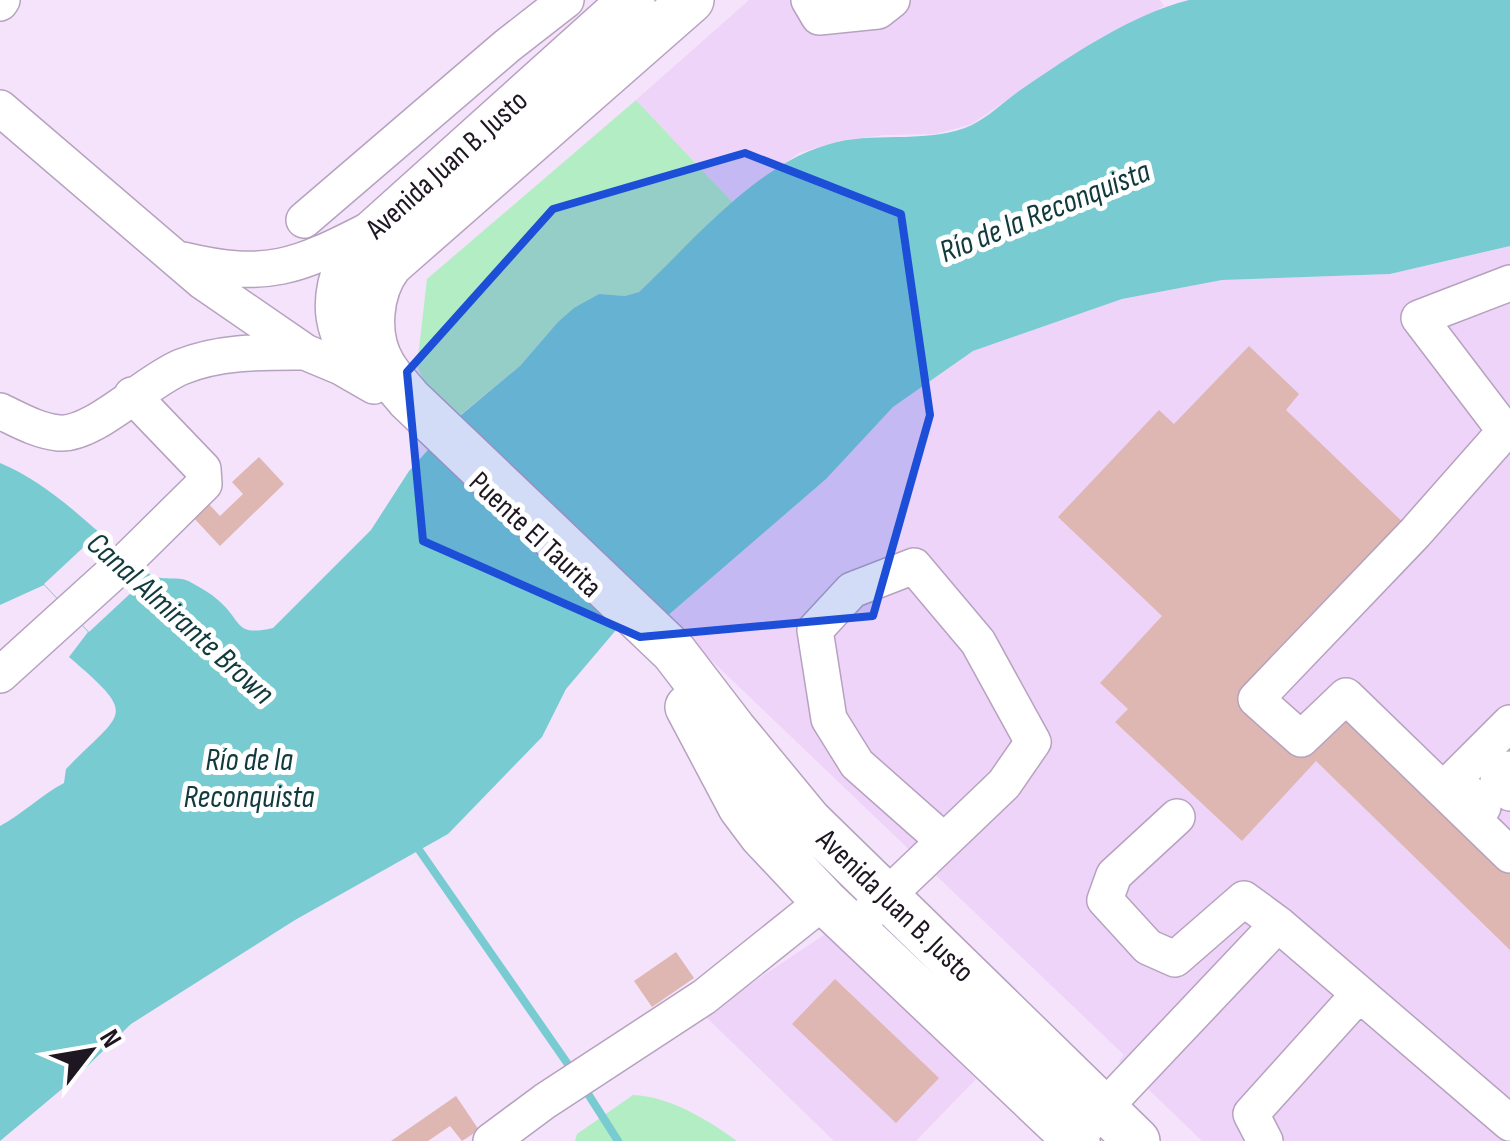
<svg xmlns="http://www.w3.org/2000/svg" width="1510" height="1141" font-family="'Sofia Sans Condensed',sans-serif">
  <style>
    .built { fill: #eed4f9 }
    .green { fill: #b3edc4 }
    .water { fill: #77cbd1 }
    .pier { fill: #f4e3fb }
    .lines { fill: none; stroke-linecap: round; stroke-linejoin: round }
    .stream { stroke: #77cbd1; stroke-width: 8 }
    .building { fill: #deb6b2 }
    .minor-casing { stroke: #b6a2bf; stroke-width: 38 }
    .major-casing { stroke: #b6a2bf; stroke-width: 48 }
    .minor { stroke: #fff; stroke-width: 35 }
    .major { stroke: #fff; stroke-width: 45 }
    .marked { fill: #1d4ed8; fill-opacity: 0.2; stroke: #1d4ed8; stroke-width: 8; stroke-linejoin: round }
    .labels { text-anchor: middle; dominant-baseline: central; stroke-width: 10; stroke-linejoin: round; paint-order: stroke }
    .street-label { font-size: 30px; fill: #1e1621; stroke: #fff }
    .water-label { font-size: 32px; font-style: italic; fill: #113a3d; stroke: #fff }
  </style>
  <rect width="100%" height="100%" fill="#f4e3fb"/>
  <!-- built -->
  <path class="built" d="M749,0H1160L1164,6L1072,56L972,124L936,134L884,135L839,141L799,153L733,203L636,100Z
    M1510,246V1141H1202L1119,1061L1124,1055L666,617L826,479L893,407L973,351L1122,299L1222,280L1390,274Z
    M827,933L976,1079L916,1141H834L704,1015Z"/>
  <!-- green -->
  <path class="green" d="M636,100L733,203L639,292L625,296L599,294L558,322L520,366L454,420L428,390L417,366L427,279Z
    M633,1095C669,1096 708,1120 737,1141H575L577,1134Z"/>
  <!-- water -->
  <path class="water" d="M1189,0H1510V246L1390,274L1222,280L1122,299L973,351L893,407L826,479L666,617L616,630L566,689L542,737L448,834L295,920L131,1024L75,1078L0,1141V826C24,813 41,795 64,783L66,769C123,710 140,718 69,657L88,632L44,585L0,605V463C58,487 99,537 148,573C161,583 179,574 192,583C201,588 210,593 218,600C243,621 233,637 273,628L371,530L409,471L454,421L520,366L558,322L574,308L599,294L625,296L639,292C696,239 759,160 837,142C880,132 931,144 972,125C990,116 1006,100 1022,89C1072,55 1130,15 1189,0Z"/>
  <!-- pier -->
  <path class="pier" d="M88,543L133,591L89,632L44,584Z"/>
  <g class="lines">
    <!-- stream -->
    <path class="stream" d="M415,844L572,1070
      M583,1086L618,1141"/>
  </g>
  <!-- building -->
  <path class="building" d="M1249,346L1299,394L1286,410L1412,531L1251,700L1301,747L1345,702L1510,862V950L1316,761L1242,841L1115,722L1128,709L1100,683L1162,616L1058,517L1159,410L1174,424Z
    M259,457L284,484L220,546L192,516L207,502L220,516L243,494L232,482Z
    M676,952L694,978L652,1007L634,981Z
    M835,979L939,1078L896,1123L792,1024Z
    M456,1096L479,1130L462,1141L450,1126L428,1141H391Z"/>
  <g class="lines">
    <!-- minor casing -->
    <g class="minor-casing">
      <path id="minor" d="M809,0L819,17L878,11L892,0
        M0,3L2,0
        M0,108L202,281L305,352L341,367L374,386
        M304,220L507,46L566,0
        M183,260C267,280 297,267 371,229
        M1510,283L1419,318L1505,431L1415,533L1256,699L1301,739L1346,696L1510,855
        M0,411C19,420 38,431 59,433C93,436 145,382 181,367C220,351 263,352 305,352
        M0,675L129,558L204,484L203,469L132,395
        M1510,769L1498,781L1510,793
        M1483,807L1454,779L1510,723
        M1177,817L1114,875L1105,900L1148,947L1175,959L1244,899L1278,924L1510,1123
        M868,914L1004,784L1033,742L978,642L914,566L852,590L815,630L829,719L857,764L944,841
        M1086,1127L1278,924
        M491,1141L545,1101L704,997L824,901
        M1265,1141L1251,1114L1359,994"/>
    </g>
    <!-- major casing -->
    <g class="major-casing">
      <path id="major" d="M691,0L390,264C369,291 365,336 383,366C390,378 400,388 409,399L674,652L733,729L809,821L1137,1141
        M374,378C334,337 328,300 354,250L632,0
        M688,707L741,807L762,835L824,901L1077,1141"/>
    </g>
    <!-- minor -->
    <use href="#minor" class="minor"/>
    <!-- major -->
    <use href="#major" class="major"/>
  </g>
  <!-- marked area -->
  <path class="marked" d="M745,153L901,214L930,415L873,616L640,637L423,541L407,372L553,209Z"/>
  <g class="labels">
    <!-- street labels -->
    <g class="street-label">
      <text transform="translate(447 165) rotate(-42)">Avenida Juan B. Justo</text>
      <text transform="translate(535 535) rotate(43)">Puente El Taurita</text>
      <text transform="translate(895 906) rotate(44)">Avenida Juan B. Justo</text>
    </g>
    <!-- water labels -->
    <g class="water-label">
      <text transform="translate(1045 212) rotate(-22)">Río de la Reconquista</text>
      <text transform="translate(180 619) rotate(42)">Canal Almirante Brown</text>
      <text x="249" y="760">Río de la<tspan x="249" dy="37">Reconquista</tspan></text>
    </g>
  </g>
  <!-- north arrow -->
  <g transform="translate(90 1051) rotate(59)" stroke="#ffffff" stroke-width="8" paint-order="stroke">
  <path d="M0-8L18 38L0 25L-18 38Z" fill="#1e1621"/>
  <text y="-15" font-size="28" font-weight="bold" text-anchor="middle" fill="#1e1621">N</text>
  </g>
</svg>
